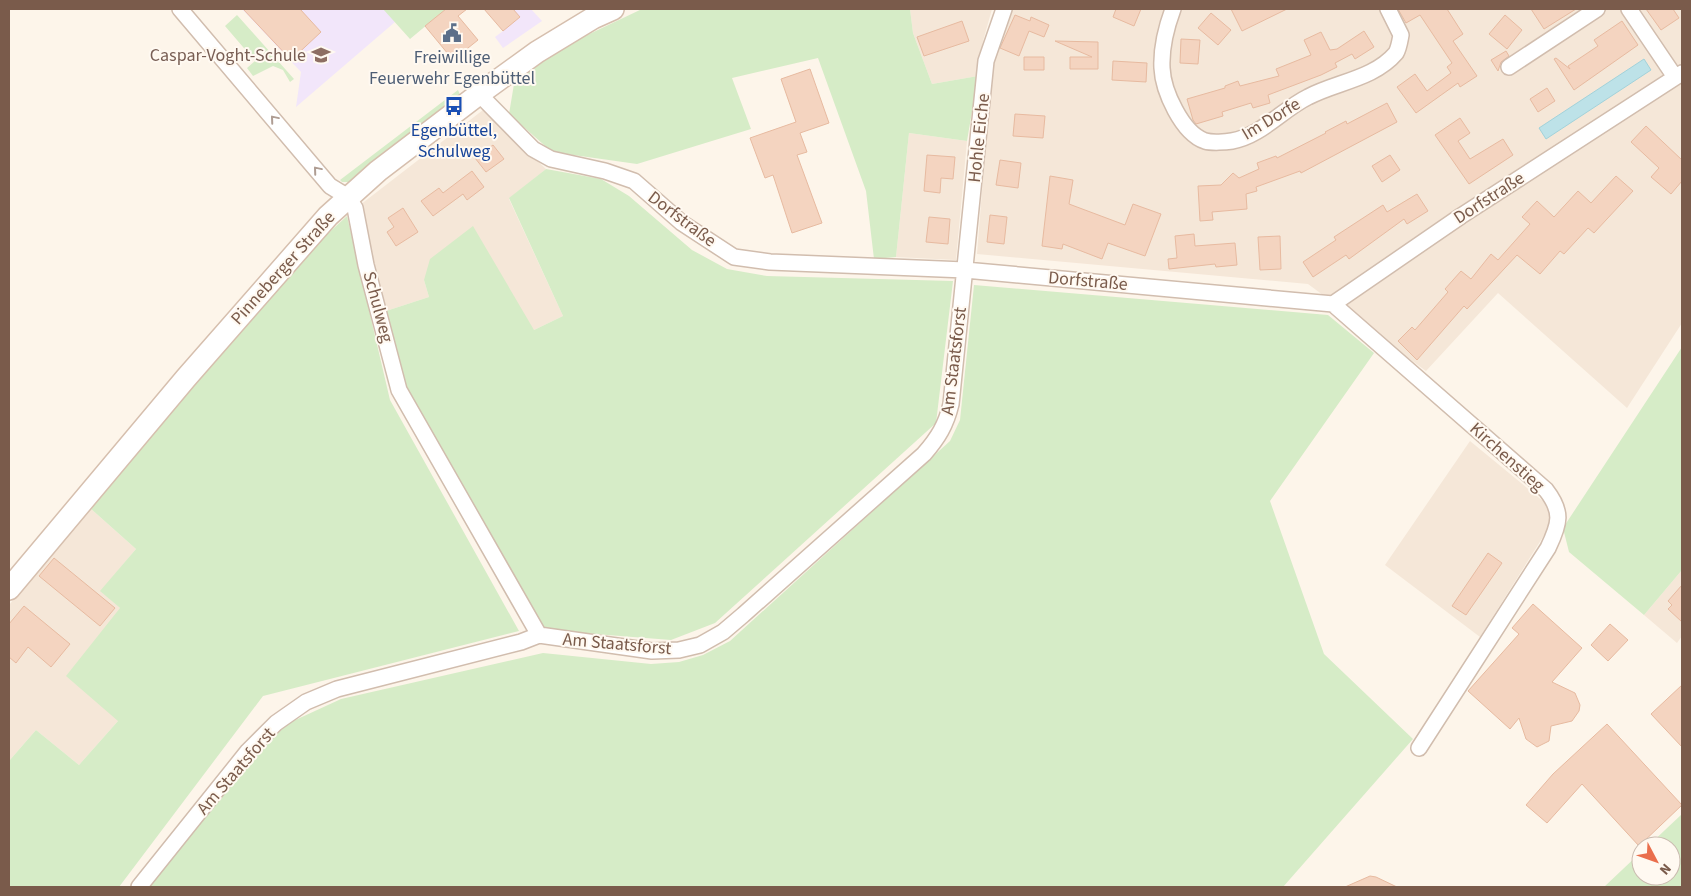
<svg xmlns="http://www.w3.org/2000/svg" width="1691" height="896" font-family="'Source Sans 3',sans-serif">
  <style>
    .residential { fill: #f5e7d8 }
    .education { fill: #f2e6fa }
    .green { fill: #d6ecc7 }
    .water { fill: #bde2e8; stroke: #a2d2da }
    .building { fill: #f4d4c0; stroke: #e7baa0 }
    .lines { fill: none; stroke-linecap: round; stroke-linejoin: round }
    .minor-casing { stroke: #d1bdae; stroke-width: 18 }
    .secondary-casing { stroke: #d6bfae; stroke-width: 24 }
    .minor { stroke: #fff; stroke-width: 15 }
    .secondary { stroke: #fff; stroke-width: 21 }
    .oneway { stroke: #af9d93 }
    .labels { text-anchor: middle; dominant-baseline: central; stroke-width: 4; stroke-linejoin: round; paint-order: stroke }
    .education-label { font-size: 18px; fill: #785e54; stroke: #fff9f1; text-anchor: end }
    .service-label { font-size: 18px; fill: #4e5e75; stroke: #fff9f1 }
    .street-label { font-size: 18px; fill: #7a5b4b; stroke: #fff9f1 }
    .transit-label { font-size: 18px; fill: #164399; stroke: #fff9f1 }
  </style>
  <rect width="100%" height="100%" fill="#fdf5ea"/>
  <!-- residential -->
  <path class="residential" d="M910,9H992L983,41L978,76L932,84L913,33Z
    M1009,9H1682V323L1627,408L1498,293L1426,371L1308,284L977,254L991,78L1000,31Z
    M483,110L546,169L509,199L563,316L534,330L424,280L429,297L383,312L360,205Z
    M909,133L967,141L956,260L896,257Z
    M1470,441L1549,506L1553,521L1480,637L1385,565Z
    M90,508L136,549L101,591L120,608L118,721L79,765L36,730L9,761V605Z
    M1682,570V636L1677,643L1644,615Z"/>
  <!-- education -->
  <path class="education" d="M242,9H446L395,22L296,107L301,72Z
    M484,9H531L542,21L503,48L495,37L503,31Z"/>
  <!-- green -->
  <path class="green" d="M383,9H446L410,39Z
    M642,9H910L913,33L932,84L978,76L967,141L909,133L896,257L874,259L866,191L818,58L732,78L751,129L637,164L552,152L509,114L514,84L562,47Z
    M237,15L294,79L290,82L283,70L273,66L253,76L247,68L255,61L225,26Z
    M458,90L461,97L354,182H342L340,180Z
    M546,169L601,179L629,196L692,250L727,269L767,276L953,281L936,423L715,623L671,640L544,630L406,389L383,312L429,297L424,280L430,259L473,226L534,330L563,316L509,198Z
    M347,216L390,400L519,631L263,696L119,887H9V761L36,730L79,765L118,721L66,676L120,608L100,591L136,549L90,508L312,248Z
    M974,285L1328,315L1374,353L1270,501L1324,654L1413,739L1283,887H147L278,728L341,699L543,653L651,664L679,662L703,655L730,641L950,441L960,420Z
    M1682,347V570L1644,615L1569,552L1563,528Z
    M1682,814V887H1604L1641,852V876H1671V846H1648Z"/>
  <!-- water -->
  <path class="water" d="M1644,59L1651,70L1546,139L1539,128Z"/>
  <!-- building -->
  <path class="building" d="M243,9H300L321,32L291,60Z
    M446,9H467L458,16L478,40L453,60L425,26Z
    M484,9H513L520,17L503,31Z
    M1116,9H1141L1134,26L1113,17Z
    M1231,9H1287L1242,31Z
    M1398,9H1447L1463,34L1453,41L1477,76L1460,87L1458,83L1416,113L1397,87L1415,74L1427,91L1451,73L1447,67L1452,63L1420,15L1406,23Z
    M1531,9H1576L1544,29Z
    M1646,9H1673L1679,18L1661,30Z
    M1211,13L1231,30L1218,45L1198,28Z
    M1015,15L1030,21L1031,17L1049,25L1044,37L1029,31L1019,56L1000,48Z
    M1505,15L1522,30L1507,49L1489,34Z
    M962,21L969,41L924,56L917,37Z
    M1622,21L1638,45L1574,90L1554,59L1556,58L1570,69L1568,66L1598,46L1594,40Z
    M1364,31L1374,47L1355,59L1352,54L1335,63L1337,67L1321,75L1268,95L1270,103L1253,108L1251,103L1222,112L1223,116L1196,124L1193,120L1187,99L1225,88V86L1238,81L1240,86L1279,76L1276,69L1311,55L1304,40L1321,32L1330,50L1337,49Z
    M1181,39L1200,40L1198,64L1180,63Z
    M1055,41L1098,42V69H1070V57H1092Z
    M1506,51L1509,56L1501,62L1498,71L1491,60Z
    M1024,57H1044V70H1024Z
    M1113,61L1147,63L1146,82L1112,80Z
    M810,69L829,123L800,133L807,152L797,155L822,223L792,233L773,175L765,178L750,138L796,122L781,79Z
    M1547,88L1555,101L1538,112L1530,99Z
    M1387,103L1397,122L1301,173L1300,171L1256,187L1257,191L1246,194L1247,209L1212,212L1213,220L1200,221L1198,186L1221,185L1233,173L1239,178L1259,169L1257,163L1276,156L1277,158L1326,133L1325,132L1346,121L1347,124Z
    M1015,114L1045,116L1043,138L1013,136Z
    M1460,118L1470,133L1458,141L1470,159L1503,139L1513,155L1469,184L1435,135Z
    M1646,126L1682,160V181L1671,194L1651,177L1659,168L1631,142Z
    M493,145L504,159L486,172L475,158Z
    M927,155L955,157L953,179L941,178L940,193L924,191Z
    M1390,155L1400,170L1382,182L1372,166Z
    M1000,160L1021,163L1018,188L996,185Z
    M472,171L484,187L467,200L463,194L433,216L421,201L439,188L443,193Z
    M1050,176L1073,180L1069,204L1125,225L1133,204L1161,214L1145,256L1108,243L1102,259L1063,244L1062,249L1042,246Z
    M1616,176L1633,191L1594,233L1588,228L1564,254L1560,251L1540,274L1517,255L1467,309L1464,306L1417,360L1398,341L1412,327L1415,330L1448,292L1445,289L1461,271L1471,279L1491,254L1498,260L1530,224L1522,217L1537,201L1554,217L1578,191L1591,203Z
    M1417,194L1428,211L1407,224L1404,219L1349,259L1346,255L1313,277L1303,262L1336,240L1334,237L1383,205L1387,212Z
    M403,208L418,232L396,246L387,232L394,227L388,218Z
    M990,215L1007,217L1004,244L987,242Z
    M929,217L950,219L948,244L926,242Z
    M1194,234L1195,246L1235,243L1237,265L1216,267L1215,264L1169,269L1168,259L1177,258L1175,236Z
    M1280,236L1281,269L1260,270L1258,237Z
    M1488,553L1502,563L1466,615L1452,606Z
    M54,558L115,608L100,626L39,576Z
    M1682,585V622L1668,609L1672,605L1668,601Z
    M1533,604L1582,648L1552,682L1575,693L1580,705L1579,711L1572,721L1551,726L1549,741L1537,747L1526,739L1519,718L1510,729L1468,691L1519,634L1512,628Z
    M24,606L70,644L51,667L28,647L16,663L9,657V624Z
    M1610,624L1628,640L1608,661L1591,645Z
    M1682,685V747L1651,714Z
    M1607,724L1682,805L1639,846L1582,784L1547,823L1526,805L1553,774Z
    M1370,876L1376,877L1397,887H1345Z"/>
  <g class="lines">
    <!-- minor casing -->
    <g class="minor-casing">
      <path id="minor" d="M180,9L330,186L348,197L355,208L366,265L399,390L539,635
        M1173,9C1166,28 1161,48 1162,68C1163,91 1182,133 1205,141C1212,143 1226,142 1232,141C1261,136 1283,109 1308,97C1336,82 1374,79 1396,53C1399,48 1400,40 1401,35L1388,9
        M1629,9L1675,77
        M1509,67L1597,9
        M479,94L533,149L551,159L605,171L634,181L682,223L734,257L770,262L965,270L1333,304L1461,216L1682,73
        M1333,304L1546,490C1563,512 1560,523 1548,548L1419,748
        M139,887L248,751L276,723L306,702L337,689L521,642L539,635L652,651L679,650L700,645L723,632L743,615L924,454C938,438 946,425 951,404L986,61L1004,9"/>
    </g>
    <!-- secondary casing -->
    <g class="secondary-casing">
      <path id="secondary" d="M9,589L186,378L328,216L378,171L479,94L537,52L593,18L613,9"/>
    </g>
    <!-- minor -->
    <use href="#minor" class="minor"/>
    <!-- secondary -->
    <use href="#secondary" class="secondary"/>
  </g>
  <!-- one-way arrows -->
  <defs><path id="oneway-chevron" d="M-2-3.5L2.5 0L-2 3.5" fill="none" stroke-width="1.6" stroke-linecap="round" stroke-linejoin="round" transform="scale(1.25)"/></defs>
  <g class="oneway">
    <use href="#oneway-chevron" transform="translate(274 119) rotate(-130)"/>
    <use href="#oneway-chevron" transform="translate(317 170) rotate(-130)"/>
  </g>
  <!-- icons -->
  <defs>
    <g id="civic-bare" transform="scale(1.5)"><path d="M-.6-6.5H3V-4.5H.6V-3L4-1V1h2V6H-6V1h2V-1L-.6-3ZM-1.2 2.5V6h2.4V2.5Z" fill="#5c6f8a" stroke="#fff9f1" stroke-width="2.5" paint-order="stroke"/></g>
    <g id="school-bare" transform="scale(1.5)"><path d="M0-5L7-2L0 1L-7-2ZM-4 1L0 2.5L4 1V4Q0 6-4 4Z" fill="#8d6e63" stroke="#fff9f1" stroke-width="2.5" paint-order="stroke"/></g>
    <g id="bus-bare" transform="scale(1.5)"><path d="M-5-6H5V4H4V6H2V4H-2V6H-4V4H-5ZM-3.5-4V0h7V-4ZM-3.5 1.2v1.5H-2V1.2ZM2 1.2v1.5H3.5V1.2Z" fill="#1a4fb4" stroke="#fff9f1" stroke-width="2.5" paint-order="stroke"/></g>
  </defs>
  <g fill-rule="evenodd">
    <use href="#civic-bare" x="452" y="33"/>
    <use href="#school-bare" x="321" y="55"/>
    <use href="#bus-bare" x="454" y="106"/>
  </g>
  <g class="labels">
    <!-- education labels -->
    <g class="education-label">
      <text x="306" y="55">Caspar-Voght-Schule</text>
    </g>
    <!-- service labels -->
    <g class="service-label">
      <text x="452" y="57">Freiwillige<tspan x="452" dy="21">Feuerwehr Egenbüttel</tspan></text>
    </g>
    <!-- street labels -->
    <g class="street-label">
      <text transform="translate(1271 119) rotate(-31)">Im Dorfe</text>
      <text transform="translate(979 138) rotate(-84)">Hohle Eiche</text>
      <text transform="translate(1489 198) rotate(-33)">Dorfstraße</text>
      <text transform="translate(682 219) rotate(37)">Dorfstraße</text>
      <text transform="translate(283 268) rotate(-48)">Pinneberger Straße</text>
      <text transform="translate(1088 281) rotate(5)">Dorfstraße</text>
      <text transform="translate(378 307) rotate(75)">Schulweg</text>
      <text transform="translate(954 361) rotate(-83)">Am Staatsforst</text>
      <text transform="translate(1507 457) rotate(42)">Kirchenstieg</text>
      <text transform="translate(617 644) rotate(5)">Am Staatsforst</text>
      <text transform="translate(236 771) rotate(-49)">Am Staatsforst</text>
    </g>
    <!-- transit labels -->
    <g class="transit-label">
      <text x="454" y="130">Egenbüttel,<tspan x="454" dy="21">Schulweg</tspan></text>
    </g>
  </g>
  <!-- border -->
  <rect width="1691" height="896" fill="none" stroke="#7a5b4b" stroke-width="20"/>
  <!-- north arrow -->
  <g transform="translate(1656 861) rotate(131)"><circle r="24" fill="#fff9f1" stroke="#cabaaf"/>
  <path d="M0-4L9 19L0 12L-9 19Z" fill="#ea6e4c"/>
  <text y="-8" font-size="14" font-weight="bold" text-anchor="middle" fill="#7a5b4b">N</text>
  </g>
</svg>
